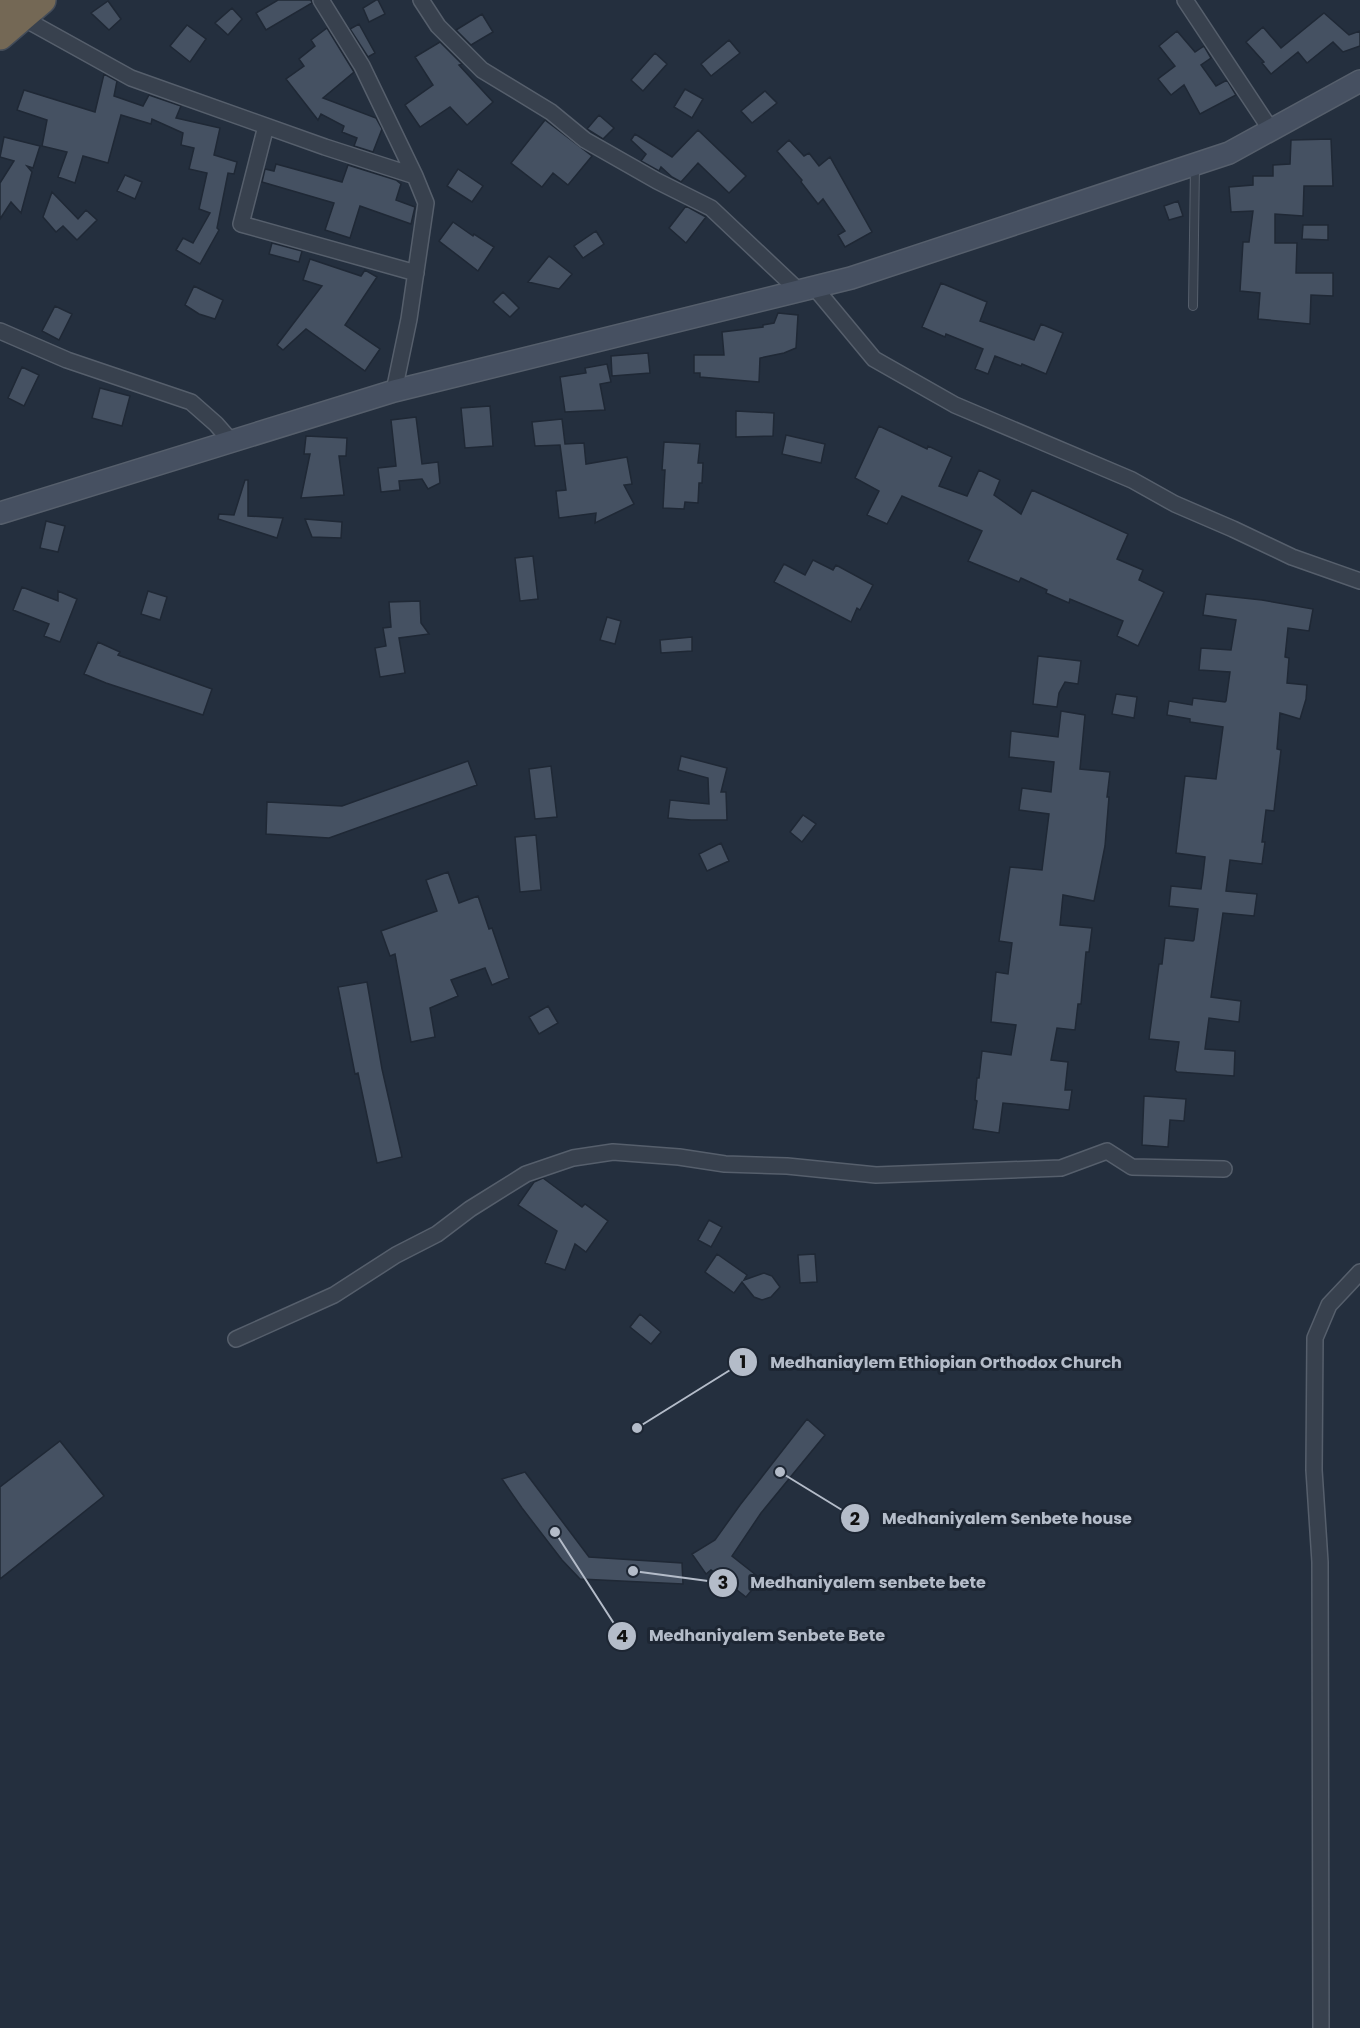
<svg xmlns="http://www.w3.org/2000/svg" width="1360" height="2028" font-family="Poppins,sans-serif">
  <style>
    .building { fill: #455162; stroke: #1f2835; stroke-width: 1.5 }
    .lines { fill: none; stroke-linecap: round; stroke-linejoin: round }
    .lane-casing { stroke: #565f6c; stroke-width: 10 }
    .street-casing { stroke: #565f6c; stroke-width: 18 }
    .secondary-casing { stroke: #565f6c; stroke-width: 24 }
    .highway-casing { stroke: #434c59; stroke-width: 30 }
    .lane { stroke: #38414e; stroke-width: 8 }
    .street { stroke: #38414e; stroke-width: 15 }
    .secondary { stroke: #465061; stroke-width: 21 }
    .highway { stroke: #746855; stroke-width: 27 }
    .leader { fill: none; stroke: #b4bcc9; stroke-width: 2 }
    .callout-dot { fill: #b4bcc9; stroke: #1d2633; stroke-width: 2 }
    .mark-label { font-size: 18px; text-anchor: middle; font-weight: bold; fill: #111 }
    .callout-label { font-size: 16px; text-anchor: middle; font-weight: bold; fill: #b4bcc9; stroke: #1d2633; stroke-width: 6; stroke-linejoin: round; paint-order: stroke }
  </style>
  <rect width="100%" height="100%" fill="#242f3e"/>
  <!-- building -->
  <path class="building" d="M278,0H311L312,3L266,30L256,13Z
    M376,0H378L385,14L369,22L363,8Z
    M108,1L121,19L109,30L91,13Z
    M232,8L242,19L228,35L215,23Z
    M1324,13L1349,35L1360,31V46L1343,52L1333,42L1307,63L1298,52L1271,74L1262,63L1264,62L1246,42L1263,27L1281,48Z
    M482,14L493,32L471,45L456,30Z
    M359,24L375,53L368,57L350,29Z
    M187,25L206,39L190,62L170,46Z
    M327,28L354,72L323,98L376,118L382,129L373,152L354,146L357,138L342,132L344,126L321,114L318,120L286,79L304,66L299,59L315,46L311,40Z
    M1177,31L1195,52L1204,46L1211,58L1201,65L1216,86L1227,80L1236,95L1200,114L1184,85L1171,95L1158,79L1175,66L1159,46Z
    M729,40L740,53L711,76L701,64Z
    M440,42L462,64L459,65L493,102L467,125L450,107L420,127L405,105L433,85L415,57Z
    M655,53L667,64L643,91L631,80Z
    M104,74L117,81L114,96L143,106L149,95L181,106L176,118L220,128L214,155L237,162L234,174L228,173L217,228L219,230L200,264L176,250L183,238L193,243L210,213L199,209L207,173L189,169L194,148L181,145L183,133L152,119L151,124L121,115L108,163L83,156L75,183L58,177L67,152L42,146L47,120L17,110L24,90L95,112Z
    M685,89L703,99L692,118L674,107Z
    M765,91L777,103L752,123L741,111Z
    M599,115L614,128L603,139L587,129Z
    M545,120L592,156L568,185L553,173L542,187L511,163Z
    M698,130L746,176L729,193L698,163L681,182L672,177L661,167L659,171L641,161L646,154L631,140L635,134L672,157Z
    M4,137L40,146L33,168L27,166L32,172L21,213L11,202L0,219V183L14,161L0,157Z
    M1331,139L1333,186H1304L1303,216L1275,214V243H1297L1296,273H1333V296L1311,295L1310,324L1258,319L1260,293L1240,291L1243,242H1249L1253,211L1231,212L1229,187L1253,185V176H1273V165L1290,164L1291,140Z
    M789,140L804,156L809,153L819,166L830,157L872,232L845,247L838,235L845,231L823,199L818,204L801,182L802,180L777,151Z
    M276,164L342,182L348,165L396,180L401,184L396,200L415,207L411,224L360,206L350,238L325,230L334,203L262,182L265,169L274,171Z
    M458,169L483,186L472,202L447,186Z
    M125,175L142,182L135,199L117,191Z
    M52,192L78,219L86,210L97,220L77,240L63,226L56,232L43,217Z
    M1178,201L1183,216L1169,220L1164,206Z
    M686,206L706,217L686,243L669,228Z
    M453,222L473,236L474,234L494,247L478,271L439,241Z
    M1303,225H1328V240L1302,239Z
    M596,231L604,244L583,258L574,246Z
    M272,243L302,251L299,262L269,254Z
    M549,256L572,274L559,289L528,282Z
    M310,259L361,276L365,270L377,277L345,325L380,349L365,371L306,329L283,350L277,345L322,286L303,280Z
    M941,283L987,302L980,321L1034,340L1041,324L1063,333L1046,374L1022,364L1021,366L995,356L988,374L975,369L983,349L946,334L945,337L922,327Z
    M194,286L223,300L215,319L199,314L185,305Z
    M503,292L519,308L510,317L493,302Z
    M55,306L72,314L59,340L42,331Z
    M778,313L798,315L796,348L784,353L760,358L759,382L700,377V373H694V355H724L722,332L763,327V325L774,323Z
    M648,353L650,373L612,376L611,356Z
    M607,364L611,382L600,384L605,410L565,412L560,377L586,373L585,368Z
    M22,367L39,375L24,406L8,398Z
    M100,388L130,396L122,426L92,418Z
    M490,406L493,446L465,448L461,408Z
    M736,411L774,413L773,436L736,437Z
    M416,417L422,464L438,462L440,483L428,489L422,479L399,481L400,490L381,492L378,468L396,466L391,420Z
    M562,419L565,444L584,443L586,464L627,457L632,484L624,485L634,504L595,523L596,513L559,518L556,491L566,490L560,445L535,446L532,422Z
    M879,426L927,449L928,446L952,457L939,486L967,496L979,470L1000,480L994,495L1021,514L1032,490L1128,534L1117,559L1143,570L1139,580L1164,592L1138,646L1117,636L1123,621L1070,599L1069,603L1046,593L1047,590L1021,578L1019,582L968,561L982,531L902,496L887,524L867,515L879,491L855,478Z
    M786,435L825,444L821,463L782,454Z
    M306,436L347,438L346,456H339L344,495L301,498L310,454H304Z
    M664,442L700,444L698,463H703L702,483H699L698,503L685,502L684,509L663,508L665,470H662Z
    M245,480H248V516L283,518L277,538L218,519L219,514L234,515Z
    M305,519L342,522L341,538L312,537Z
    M46,521L65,526L58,552L40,548Z
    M533,556L538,599L520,601L515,558Z
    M813,560L833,570L836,565L873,585L860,610L857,608L851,622L774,582L784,564L805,575Z
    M22,587L58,601V591L77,599L60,642L44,636L49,624L13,610Z
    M148,591L167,597L160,620L141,614Z
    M1206,594L1262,600L1313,609L1309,631L1288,628L1285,657L1289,658L1287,683L1307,685L1306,699L1300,719L1280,713L1277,749L1281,750L1274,811L1266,810L1262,842H1265L1262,864L1230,860L1226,891L1257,894L1254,916L1223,913L1211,997L1241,1001L1239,1022L1209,1018L1205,1049L1235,1051L1234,1076L1177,1072L1175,1070L1179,1042L1149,1039L1159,964H1162L1165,938L1193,941L1194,940L1198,909L1169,906L1171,886L1201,889L1203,875L1205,857L1176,853L1185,776L1216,779L1223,727L1190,722V719L1167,715L1169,701L1192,705L1193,698L1225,702L1226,701L1230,672L1199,670L1201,648L1231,650L1236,620L1203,615Z
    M420,601L421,623L429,634L399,638L405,673L380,677L375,648L386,646L383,628L391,627L389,602Z
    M607,617L621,621L615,644L600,640Z
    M692,637V651L661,653L660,640Z
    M98,642L120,652L118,655L212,689L203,715L106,683L84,674Z
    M1038,656L1081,661L1078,684L1065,682L1059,693L1057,707L1033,704Z
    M1116,694L1137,697L1134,718L1112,714Z
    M1061,711L1085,715L1080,769L1110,772L1107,797H1109L1105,846L1094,901L1063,895L1060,925L1092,928L1089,952H1086L1081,1004H1078L1075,1030L1057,1028L1051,1060L1068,1062L1065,1090H1072L1069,1110L1003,1103L999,1133L973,1129L977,1101L975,1100L977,1078H979L982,1051L1011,1055L1016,1025L991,1022L996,972L1008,974L1012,943L999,941L1010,867L1042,870L1049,814L1019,810L1022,788L1051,792L1054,762L1009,757L1011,731L1058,737Z
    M681,756L727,768L721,792H726L727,820H691L668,818L670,800L709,804L708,778L678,770Z
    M468,761L477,785L329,838L266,834L267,802L342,806Z
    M551,766L557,817L535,819L529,769Z
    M803,815L816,824L802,842L790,832Z
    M536,835L541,890L520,892L515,837Z
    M721,843L729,861L707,871L699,854Z
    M448,872L459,903L478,896L489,929L492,928L509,978L492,985L485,968L451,980L458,996L430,1008L435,1037L411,1042L395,954L390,956L381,931L437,911L426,880Z
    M367,982L382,1069L402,1157L377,1163L358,1073L355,1074L338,987Z
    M548,1006L558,1023L539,1034L529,1017Z
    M1144,1096L1186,1099L1184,1121L1170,1120L1168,1147L1142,1145Z
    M543,1178L582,1207L585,1204L608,1221L586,1252L575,1244L565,1270L545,1263L557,1231L518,1205L534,1182Z
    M709,1220L722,1227L711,1247L698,1240Z
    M717,1254L747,1275L744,1280L764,1273L772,1276L780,1287L771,1297L762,1300L754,1297L742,1282L734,1293L705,1272Z
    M815,1254L817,1282L800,1283L798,1255Z
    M640,1314L661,1332L651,1344L630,1327Z
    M807,1419L825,1435L761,1513L732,1556L761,1579L746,1597L711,1570L706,1574L692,1554L715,1540L740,1505Z
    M60,1441L104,1496L0,1579V1487Z
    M525,1472L589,1557L682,1563L683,1584L580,1579L562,1560L522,1508L502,1479Z"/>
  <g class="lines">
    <!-- lane casing -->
    <g class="lane-casing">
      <path id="lane" d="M1193,306L1195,166"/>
    </g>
    <!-- street casing -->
    <g class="street-casing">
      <path id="street" d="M321,0L362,66L415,176L426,203L409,319L394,391
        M421,0L438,26L482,70L551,112L585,140L657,181L711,208L800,292
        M1185,0L1271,130
        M21,17L131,78L325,147L415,176
        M266,126L241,224L416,273
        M815,288L874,359L955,405L1132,480L1175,504L1233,529L1292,557L1360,581
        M0,331L67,360L191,402L216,424L230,440
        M236,1339L334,1295L396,1255L437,1234L470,1209L526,1174L573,1158L613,1152L679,1157L725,1164L787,1166L876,1175L1061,1168L1107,1151L1132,1167L1224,1169
        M1321,2028L1320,1562L1314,1470L1315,1338L1329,1305L1360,1272"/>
    </g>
    <!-- secondary casing -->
    <g class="secondary-casing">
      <path id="secondary" d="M0,513L394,391L851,278L1229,153L1360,81"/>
    </g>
    <!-- highway casing -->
    <g class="highway-casing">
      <path id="highway" d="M0,8L8,0
        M0,36L42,0"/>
    </g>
    <!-- lane -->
    <use href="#lane" class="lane"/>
    <!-- street -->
    <use href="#street" class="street"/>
    <!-- secondary -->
    <use href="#secondary" class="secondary"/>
    <!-- highway -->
    <use href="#highway" class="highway"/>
  </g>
  <!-- callouts -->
  <path class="leader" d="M637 1428L743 1362M780 1472L855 1518M633 1571L723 1583M555 1532L622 1636"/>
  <g class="callout-dot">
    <circle cx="637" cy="1428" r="6"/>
    <circle cx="780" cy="1472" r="6"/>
    <circle cx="633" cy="1571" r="6"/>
    <circle cx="555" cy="1532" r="6"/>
    <circle cx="743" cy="1362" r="15"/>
    <circle cx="855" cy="1518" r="15"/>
    <circle cx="723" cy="1583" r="15"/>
    <circle cx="622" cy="1636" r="15"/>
  </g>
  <g class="mark-label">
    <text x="743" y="1368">1</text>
    <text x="855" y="1525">2</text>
    <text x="723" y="1589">3</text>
    <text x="622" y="1642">4</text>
  </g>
  <g class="callout-label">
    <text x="946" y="1368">Medhaniaylem Ethiopian Orthodox Church</text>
    <text x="1007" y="1524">Medhaniyalem Senbete house</text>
    <text x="868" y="1588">Medhaniyalem senbete bete</text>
    <text x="767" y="1641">Medhaniyalem Senbete Bete</text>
  </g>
</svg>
